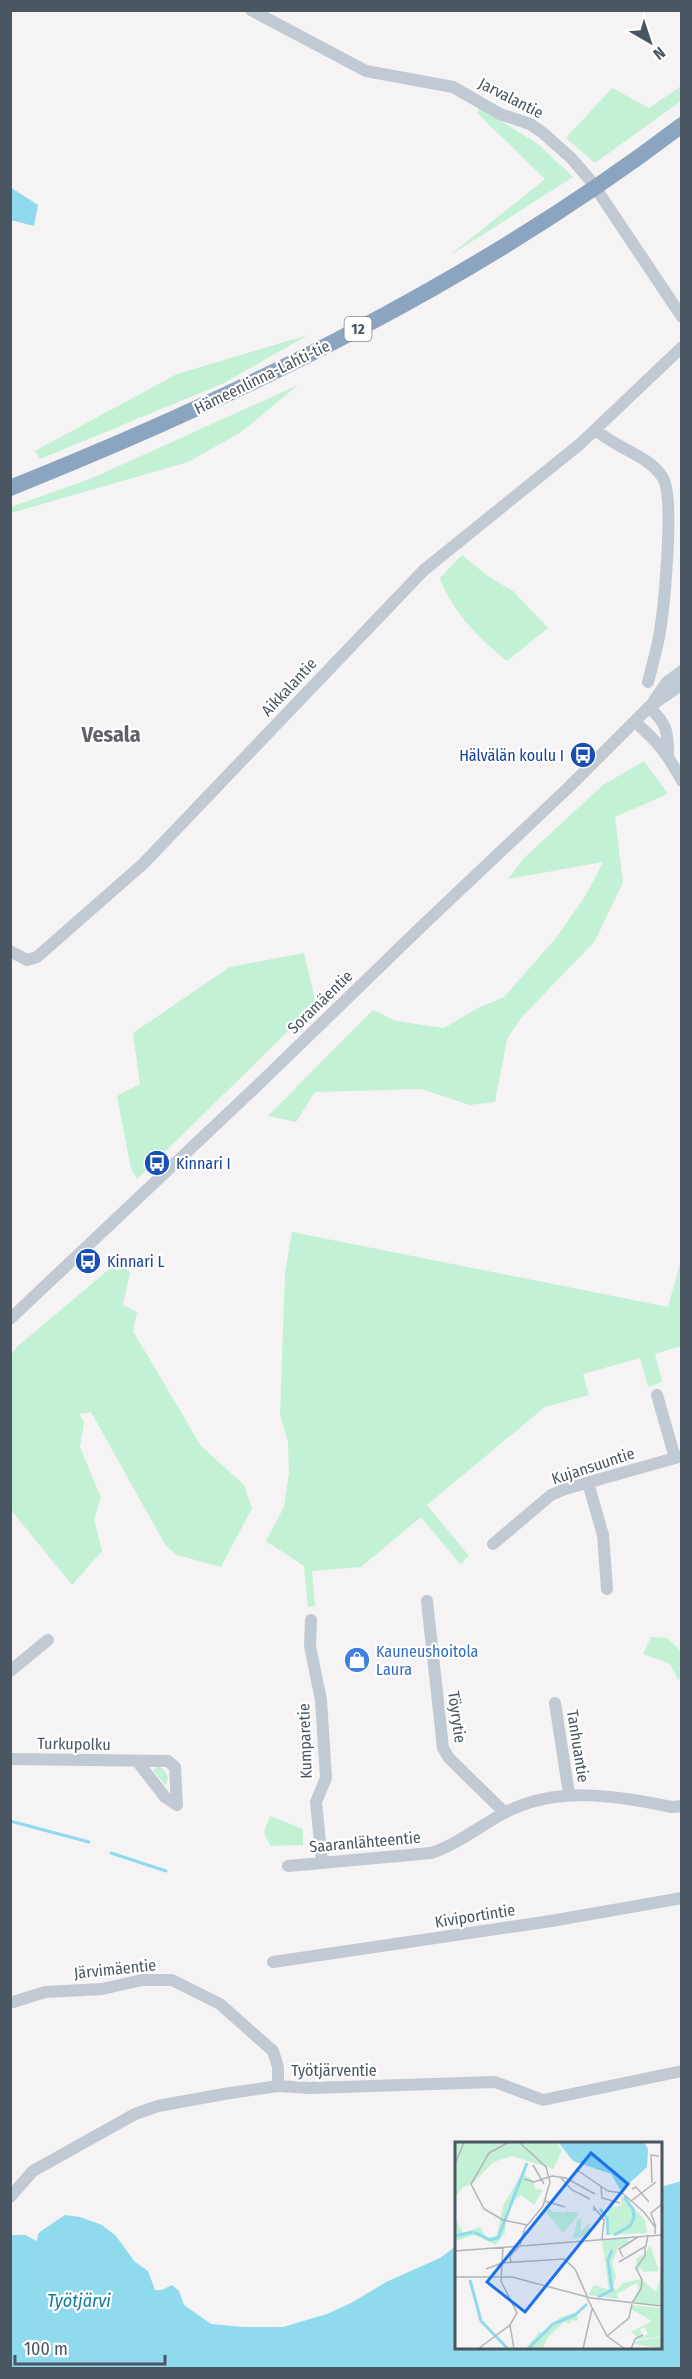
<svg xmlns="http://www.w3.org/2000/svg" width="692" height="2379" font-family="'Fira Sans Condensed',sans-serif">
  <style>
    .green { fill: #c3f1d5 }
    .water { fill: #90daee }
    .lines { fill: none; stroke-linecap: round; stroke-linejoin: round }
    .stream { stroke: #90daee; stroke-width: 3 }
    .minor { stroke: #c1cad2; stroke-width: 12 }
    .highway { stroke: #8ba5c1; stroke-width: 16 }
    .labels { text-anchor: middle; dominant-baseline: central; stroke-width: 4.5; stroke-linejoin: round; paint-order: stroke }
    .shield { fill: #fff; stroke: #808990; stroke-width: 1.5 }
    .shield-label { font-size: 15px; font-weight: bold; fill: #4a5661 }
    .street-label { font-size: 16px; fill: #4a5661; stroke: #fff }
    .transit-label { font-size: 16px; fill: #164399; stroke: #fff; text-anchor: start }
    .shop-label { font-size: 16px; fill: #366cbe; stroke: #fff; text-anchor: start }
    .water-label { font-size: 18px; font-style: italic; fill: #0c7c9b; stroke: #fff }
    .district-label { font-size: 22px; font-weight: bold; fill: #5f6368; stroke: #fff }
    .inset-river { fill: none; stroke: #90daee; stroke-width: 3 }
    .inset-road { fill: none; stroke: #b1b4b9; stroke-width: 1.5 }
    .view { fill: #1a73e8; fill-opacity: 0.15; stroke: #1a73e8; stroke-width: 3 }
    .inset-edge { fill: none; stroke: #4a5661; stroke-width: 3 }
  </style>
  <rect width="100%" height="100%" fill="#f5f3f3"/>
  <!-- green -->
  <path class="green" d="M681,86V101L595,163L566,138L612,88L649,108Z
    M480,108L538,144L573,177L449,256L545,179L477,113Z
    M308,335L222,384L40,459L35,451L177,374Z
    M298,385L240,433L188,462L11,513V507L90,479Z
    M462,555L488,576L513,591L548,628L507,661C480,639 451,611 440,578Z
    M644,761L668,794L615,817L623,882L595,941L521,1018L507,1039L495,1102L470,1105L421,1089L315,1092L296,1122L268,1116L373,1010L396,1021L444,1028L478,1008L504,997L556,938L586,895L603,862L508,879L524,858L603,785Z
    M304,953L316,1004L137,1179L131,1169L117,1096L140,1084L133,1033L230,967Z
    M292,1232L668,1307L681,1260V1346L655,1354L662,1382L648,1387L640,1358L583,1374L589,1395L545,1407L427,1505L469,1556L460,1564L421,1517L361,1567L312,1571L315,1606L308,1607L304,1566L266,1541L284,1507L289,1473L288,1442L280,1415L285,1273Z
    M120,1260L130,1273L123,1305L137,1312L133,1331L201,1446L244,1485L252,1508L221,1567L177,1555L166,1546L91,1412L79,1414L84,1422L80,1447L101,1498L94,1519L102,1551L72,1585L11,1510V1355L18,1346Z
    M651,1637L667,1638L681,1651V1678L678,1680L670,1664L643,1654Z
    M158,1766L164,1770L168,1777L166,1786L153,1770Z
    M270,1816L303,1829V1845L270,1846L264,1832Z"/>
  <!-- water -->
  <path class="water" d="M10,187L38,205L34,226L11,220Z
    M681,2181V2368H11V2235H25L37,2241L38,2234L41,2231L65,2215L80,2217L102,2225L116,2236L135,2262L148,2271L155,2290H162L172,2285L179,2291L184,2305L211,2324L244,2327H283L327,2314L353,2302L386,2282L440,2258L456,2246V2348H660L661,2187Z"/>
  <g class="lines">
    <!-- stream -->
    <path class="stream" d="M10,1821L89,1842
      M111,1853L166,1871"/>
    <!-- minor -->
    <path class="minor" d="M251,10L366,71L453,87L500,114L530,124L543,133L571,158L591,181L682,317
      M596,430C615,448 649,455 663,478C675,498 664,609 659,637C656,652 652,667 648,682
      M652,704L667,682L682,671
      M649,707C667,724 668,731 668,755
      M635,722C658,742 667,753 682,781
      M10,951L27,960L37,957L143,864L424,570L580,444L682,347
      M10,1319L260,1083L422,926L569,787L649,707L682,684
      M657,1395L675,1458
      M588,1483L603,1535L607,1589
      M493,1544L551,1495L565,1489L682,1456
      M427,1601L443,1748L449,1758L505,1813
      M311,1620L310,1646L321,1700L326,1778L316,1802L322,1862
      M10,1671L48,1640
      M555,1703L569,1794
      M10,1759L168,1761L175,1767L177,1805L165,1797L137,1761
      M288,1866L431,1853C458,1844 480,1826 504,1813C558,1785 616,1796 672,1807L682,1806
      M273,1962L551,1921L682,1898
      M10,2003L45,1992L102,1989L142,1980H172L220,2004L273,2051L278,2067V2086
      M10,2197L33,2171L135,2114L158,2106L224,2094L278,2086L310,2088L495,2082L543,2100L682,2071"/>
    <!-- highway -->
    <path class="highway" d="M10,488C247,393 478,280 682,125"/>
  </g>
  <!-- icons -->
  <defs>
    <g id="bus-disc" transform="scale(1.35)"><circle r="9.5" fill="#1a4fb4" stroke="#fff"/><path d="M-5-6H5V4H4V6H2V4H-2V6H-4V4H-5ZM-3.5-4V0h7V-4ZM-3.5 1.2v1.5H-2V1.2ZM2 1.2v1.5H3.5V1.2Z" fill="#fff"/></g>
    <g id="shop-disc" transform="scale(1.35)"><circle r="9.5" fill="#3f7fe0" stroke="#fff"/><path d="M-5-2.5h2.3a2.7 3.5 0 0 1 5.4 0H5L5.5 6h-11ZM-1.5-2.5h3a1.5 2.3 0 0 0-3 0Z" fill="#fff"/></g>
  </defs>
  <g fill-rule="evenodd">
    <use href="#bus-disc" x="583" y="755"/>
    <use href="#bus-disc" x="157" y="1163"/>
    <use href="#bus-disc" x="88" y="1261"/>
    <use href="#shop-disc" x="357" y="1660"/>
  </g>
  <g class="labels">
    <!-- shield labels -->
    <rect class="shield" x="344.5" y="317" width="27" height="24" rx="4.5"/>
    <g class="shield-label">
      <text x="358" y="329">12</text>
    </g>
    <!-- street labels -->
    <g class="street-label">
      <text transform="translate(511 98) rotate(27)">Jarvalantie</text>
      <text transform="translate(262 377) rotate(-26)">Hämeenlinna-Lahti-tie</text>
      <text transform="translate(289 687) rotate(-47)">Aikkalantie</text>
      <text transform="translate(320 1002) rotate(-44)">Soramäentie</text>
      <text transform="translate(593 1466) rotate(-18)">Kujansuuntie</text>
      <text transform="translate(457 1717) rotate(82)">Töyrytie</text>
      <text transform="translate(305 1741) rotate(-92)">Kumparetie</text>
      <text transform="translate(74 1744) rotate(1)">Turkupolku</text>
      <text transform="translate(578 1746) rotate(81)">Tanhuantie</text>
      <text transform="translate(365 1842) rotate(-5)">Saaranlähteentie</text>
      <text transform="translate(475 1916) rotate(-9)">Kiviportintie</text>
      <text transform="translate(115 1969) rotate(-6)">Järvimäentie</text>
      <text x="334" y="2070">Työtjärventie</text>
    </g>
    <!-- transit labels -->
    <g class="transit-label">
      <text x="564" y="755" text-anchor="end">Hälvälän koulu I</text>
      <text x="176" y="1163">Kinnari I</text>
      <text x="107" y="1261">Kinnari L</text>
    </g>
    <!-- shop labels -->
    <g class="shop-label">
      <text x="376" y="1651">Kauneushoitola<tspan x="376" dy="18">Laura</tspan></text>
    </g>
    <!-- water labels -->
    <g class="water-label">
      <text x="79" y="2301">Työtjärvi</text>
    </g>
    <!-- district labels -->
    <g class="district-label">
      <text x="111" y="734">Vesala</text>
    </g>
  </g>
  <!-- overview -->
  <g transform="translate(455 2142)">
    <rect width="207" height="207" fill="#f5f3f3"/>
    <path d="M0,0H102L107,9L98,27L57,14L38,20L18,41L7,46L0,56ZM67,31L79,39V46L88,48L79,63L66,53L56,61L52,67L50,91L41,103L20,93L0,99V76L8,91L25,85L32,96L42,93L48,64ZM166,53L190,78L192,91L154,93L152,66L166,64ZM90,63L98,70H112L113,65V70H123L122,75L108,91L91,70L87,73ZM126,76V89L135,81V93L118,97L122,78ZM172,95L173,101L163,106L157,121L161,134L158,145L162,148L168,141L186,137L201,150L207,130V163L178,160L184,145L181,141L162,152L164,157L133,153L139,143L154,148L147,98ZM195,103L204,129L189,130L186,126L181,129L188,116L180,129L182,116L190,112ZM177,163L207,166V194L181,198L193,192L190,185L185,187L187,194L183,196L176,190L197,179L176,167ZM122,170L123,179L117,178L115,182L110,179L94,194L87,207H70L85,189L87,192L106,175ZM207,195V207L180,202V199Z" fill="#c3f1d5"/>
    <path d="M103,0H189L193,7L192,25L166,49L156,32L118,19Z" fill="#90daee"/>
    <path class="inset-river" d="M145,67L152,76L153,93M19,90L35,98L43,96L72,21M159,93L175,84L179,76L178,67L169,55M0,94L18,90M15,138L26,179L53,207M143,155L157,148L153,118L157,108M73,207L98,182L120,173L132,162"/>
    <path class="inset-road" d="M54,0L34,11L16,42L29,67L48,78L72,83M64,0L91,25L95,40L88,64L70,86L65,103M0,22L9,0M78,23L89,42M122,28L153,49L167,51L189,70L200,85V92M106,36L117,48L135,57M69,37L79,40L97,34L111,36L140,52M197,41L196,13L204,14M146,45L147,56L165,61M177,47L181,45L194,60M90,59L110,65M176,59L201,40M139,69V65L149,78L147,97M201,85L196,71L207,62M48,105L46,139L62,171L55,183L59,207M0,109L207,93M168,115L164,107L183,95M164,120L191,104L193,93M56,121L55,114L64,105M31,127L47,121L109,117L120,127L132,154M0,135H57L136,156L207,164M132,156L152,194L170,207M177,161L186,147L187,138L181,126L190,114V105M152,194L174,176L177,162M23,207L55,183M128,207L137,167M176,207L180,197L188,193"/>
    <path class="view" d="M136,11L173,42L70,170L32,140Z"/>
    <rect width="207" height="207" class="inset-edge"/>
  </g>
  <!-- border -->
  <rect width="692" height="2379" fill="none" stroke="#4a5661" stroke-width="24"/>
  <!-- north arrow -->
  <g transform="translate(650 42) rotate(141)" stroke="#ffffff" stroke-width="4.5" paint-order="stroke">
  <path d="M0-4.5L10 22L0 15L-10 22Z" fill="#4a5661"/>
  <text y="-9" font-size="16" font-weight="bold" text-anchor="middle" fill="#4a5661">N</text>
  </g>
  <!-- scale -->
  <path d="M15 2355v9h150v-9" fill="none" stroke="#4a5661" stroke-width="3"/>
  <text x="24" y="2355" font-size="18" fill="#4a5661" stroke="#ffffff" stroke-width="4.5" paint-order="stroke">100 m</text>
</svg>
